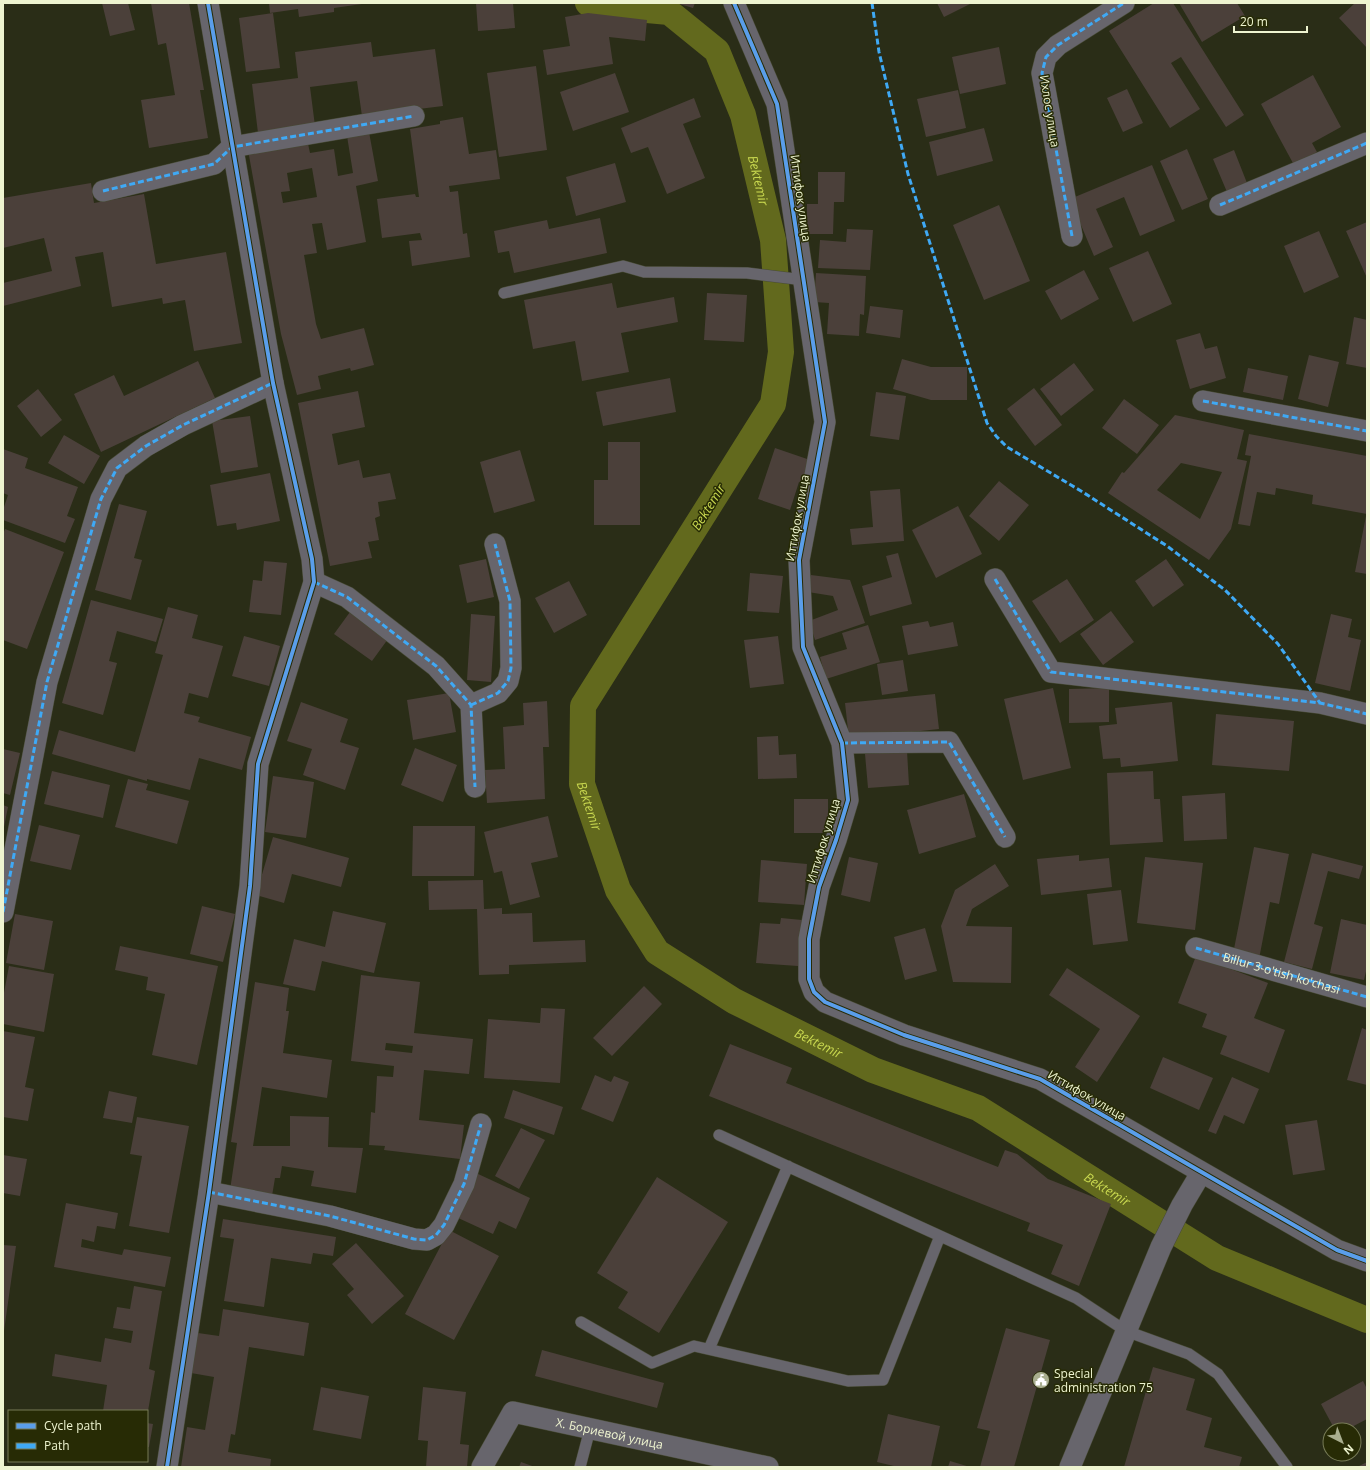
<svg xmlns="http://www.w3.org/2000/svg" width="1370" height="1470" font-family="'Open Sans',sans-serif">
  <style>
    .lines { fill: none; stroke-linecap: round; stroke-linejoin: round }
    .canal { stroke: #62691d; stroke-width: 26 }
    .building { fill: #4b403a; fill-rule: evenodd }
    .service-casing { stroke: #484b36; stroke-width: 12 }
    .minor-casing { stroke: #484b36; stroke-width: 22 }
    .service { stroke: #67656c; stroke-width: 11 }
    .minor { stroke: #67656c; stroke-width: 21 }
    .quiet { stroke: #3fa9f5; stroke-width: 3; stroke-dasharray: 6 3; stroke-linecap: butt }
    .cycleway-casing { stroke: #272b05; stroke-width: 6 }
    .cycleway { stroke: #5a9eea; stroke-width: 4 }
    .labels { text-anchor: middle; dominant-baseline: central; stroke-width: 3; stroke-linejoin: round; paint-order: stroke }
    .street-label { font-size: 12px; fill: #eef4d0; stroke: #272b05 }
    .poi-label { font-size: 12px; fill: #eef4d0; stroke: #272b05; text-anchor: start }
    .water-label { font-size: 13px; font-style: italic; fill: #c8d74f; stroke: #272b05 }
  </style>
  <rect width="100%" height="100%" fill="#2a2d17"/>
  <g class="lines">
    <!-- canal -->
    <path class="canal" id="s1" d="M588,3L592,5L669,12L717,51L743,115L773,240L781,352L773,404L583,706L582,784L618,890L657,952L734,1001L873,1070L978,1108L1217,1258L1367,1320"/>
  </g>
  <!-- building -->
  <path class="building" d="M102,3H128L135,30L110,36Z
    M151,3H189L204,90H200L208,138L149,148L141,100L175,95L166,43L158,45Z
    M269,3H362V4L334,8V12L299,17L298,9L270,13Z
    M476,3H513L515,28L478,31Z
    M676,3H695L693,8Z
    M937,3H972L944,17Z
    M1154,3H1173L1244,115L1226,127L1181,57L1171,63L1200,109L1170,128L1109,31Z
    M1179,3H1237L1245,16L1202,42Z
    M1355,3H1367V48L1339,18Z
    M273,13L280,68L246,72L239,18Z
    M588,13L647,20L645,41L609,37L613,64L547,75L543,50L570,46L565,17Z
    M371,42L373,57L435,49L443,106L362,116L357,81L310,87L315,126L258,133L252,84L298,78L295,52Z
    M999,47L1006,84L960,94L952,57Z
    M536,66L547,150L499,157L487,73Z
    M615,73L629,112L573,131L560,92Z
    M1313,75L1341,127L1312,143L1317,152L1294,165L1261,104Z
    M1127,89L1143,123L1123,132L1107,98Z
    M958,90L966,128L926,137L917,99Z
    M694,98L701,117L683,124L705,178L667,194L648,147L631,153L621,128Z
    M463,117L469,154L496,150L500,179L449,186L450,192L458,191L463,234L467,233L470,257L412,266L409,241L422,240L420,233L382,238L377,199L415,194L416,197H419L410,129L440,124V121Z
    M984,128L993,161L937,176L929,142Z
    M369,132L378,181L356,186L366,242L327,250L322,223L312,224L317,253L304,255L316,324L321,339L364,328L374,365L351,371L350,368L318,376L321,389L297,395L281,334L248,150L307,139L310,153L334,149L338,176L353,173L347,136ZM312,168L317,197L283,203L281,192L290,191L287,173Z
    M1187,149L1208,199L1182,210L1160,161Z
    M1234,150L1247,183L1227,192L1213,159Z
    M615,163L626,202L576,216L566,177Z
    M1152,165L1175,221L1140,236L1124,197L1096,209L1113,247L1094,256L1070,199Z
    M818,172H845L844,202H834L833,234H807V204H818Z
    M91,183L94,203L144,194L156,264L226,252L242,343L194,351L185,300L163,304L162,298L112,307L103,252L75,257L81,286L3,306V283L52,271L44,238L3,248V198Z
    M999,205L1030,281L984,300L953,225Z
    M600,218L607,253L514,273L509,251L498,253L494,231L547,220L549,229Z
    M1367,222V278L1346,231Z
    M847,229L873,230L870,270L818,268L820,240L846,242Z
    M1319,231L1339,277L1304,293L1284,246Z
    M1148,251L1172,304L1133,322L1109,268Z
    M1084,270L1099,299L1061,320L1045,291Z
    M816,273L866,276L864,315L860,314L859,336L827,334L829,303L814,302Z
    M612,283L617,308L674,297L678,322L621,333L629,372L582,381L575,341L533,349L524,300Z
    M707,293L747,295L744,342L704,340Z
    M870,306L903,310L900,338L866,333Z
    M1354,317L1367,320V368L1346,364Z
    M1200,333L1205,349L1217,346L1226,378L1190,389L1176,340Z
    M1309,355L1339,362L1328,407L1298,399Z
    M902,359L931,367H967V400H931L893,389Z
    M198,361L215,398L101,452L74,394L114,375L124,396Z
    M1074,363L1094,390L1061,416L1040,389Z
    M1248,368L1288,376L1283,400L1243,392Z
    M670,378L676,412L603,426L596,392Z
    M1034,388L1062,425L1035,446L1007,409Z
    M38,389L62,420L41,437L17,406Z
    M358,391L365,427L332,434L338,465L359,460L363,478L390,473L396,499L378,502L380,516L375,518L379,540L368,542L372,558L330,566L298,403Z
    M876,392L906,396L899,440L870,436Z
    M1124,399L1159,425L1137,454L1102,428Z
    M1175,415L1244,430L1237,459L1247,461L1231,529L1209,560L1108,493L1122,472L1124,473ZM1181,463L1222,472L1200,519L1157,490Z
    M250,416L258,467L221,473L212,421Z
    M1249,434L1367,456V514L1312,504L1313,495L1276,488L1275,495L1257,492L1250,526L1238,524L1251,456L1245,455Z
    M64,435L100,456L84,484L48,463Z
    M608,442H640V525H594V480H608Z
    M775,448L813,461L805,485L799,482L790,510L758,499Z
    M3,449L28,458L25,468L78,487L67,516L75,519L65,543L3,520V510L8,495L3,493Z
    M520,450L535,501L494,513L480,462Z
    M270,473L280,521L237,530L236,523L217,526L210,485Z
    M999,481L1029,505L999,541L969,516Z
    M900,489L904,541L852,545L850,529L873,527L870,491Z
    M119,504L147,511L134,558L142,560L131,600L95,590Z
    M958,506L982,554L936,578L912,530Z
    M1366,516H1367V574L1355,572Z
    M5,529L64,552L27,649L3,640V534Z
    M898,553L912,604L870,616L862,586L892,577L886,556Z
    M486,559L494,597L467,603L459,565Z
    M1166,559L1184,585L1153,607L1135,581Z
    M264,561L287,563L281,615L249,612L253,580L262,581Z
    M750,573L783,576L779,613L747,611Z
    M811,575L850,580L865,623L815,640L809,621L838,610L833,596L808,592Z
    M1067,579L1094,620L1060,643L1032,601Z
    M569,581L587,615L554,633L535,598Z
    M91,600L163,619L156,642L117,631L109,661L117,663L103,715L62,703Z
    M168,607L198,615L192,638L223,646L208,698L189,693L184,713L200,717L198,722L251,737L242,770L199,758L190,790L147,779V781L52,754L59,730L135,752L163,655L155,653Z
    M1111,611L1134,642L1103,665L1080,634Z
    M350,612L388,639L372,661L334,634Z
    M471,614L495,616L491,682L467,680Z
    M1331,614L1352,619L1348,637L1361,640L1350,691L1315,683Z
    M928,621L930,627L953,622L958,646L908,655L902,626Z
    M868,625L880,662L826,679L820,657L847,649L842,633Z
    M244,636L280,646L269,686L232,676Z
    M778,636L784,684L750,688L744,640Z
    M903,660L908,691L882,695L877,664Z
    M1053,688L1071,768L1023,780L1004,699Z
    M1109,688V722L1069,723V689Z
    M449,693L456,732L413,740L407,700Z
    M935,694L939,729L849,739L845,703Z
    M547,701L549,747H543L545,799L487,803L485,770L505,769L503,727L524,725L523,703Z
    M301,702L348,719L340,742L359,748L345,790L303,775L312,749L287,741Z
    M1172,702L1178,761L1121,767L1120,758L1103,759L1099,726L1117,724L1115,708Z
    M1216,714L1294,721L1289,771L1212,765Z
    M778,736L779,755L796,754L797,778L758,779L757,737Z
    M415,748L457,765L443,802L401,785Z
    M3,749L20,753L10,795L3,793Z
    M907,751L909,785L868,788L865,754Z
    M52,771L110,785L103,818L44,804Z
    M1153,771L1154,799H1160L1163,842L1110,845L1107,773Z
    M273,776L314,782L306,838L265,832Z
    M128,779L148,784L146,790L189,801L177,844L115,827Z
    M1225,793L1227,839L1184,841L1182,796Z
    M964,794L976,837L919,854L907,810Z
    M794,799H828V833H794Z
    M3,805L8,807L4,827H3Z
    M548,816L558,857L531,863L540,897L510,905L502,871L494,873L484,832Z
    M39,825L80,835L71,870L30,861Z
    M413,826H475L474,876H412Z
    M273,837L349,858L341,887L292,874L284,903L256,895Z
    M1254,847L1289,854L1279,904L1270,902L1259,959L1233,954Z
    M1312,853L1363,866L1359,879L1328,871L1314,924L1323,927L1312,969L1284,962Z
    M1079,855V861L1109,858L1112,887L1041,895L1037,859Z
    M849,857L878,863L870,902L841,895Z
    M1145,857L1203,863L1195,930L1137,923Z
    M761,860L807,864L804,905L758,902Z
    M995,864L1009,886L972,909L966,926L1012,927L1011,983L953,982L941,926L955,890Z
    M483,880L484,909L502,908V914L532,913L533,942L585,940L586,962L509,965V974L479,975L477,909L429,910L428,881Z
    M1121,890L1128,941L1093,945L1087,894Z
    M202,906L235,914L223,962L190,954Z
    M333,911L386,923L374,973L322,961L315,991L283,984L294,939L325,947Z
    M15,914L53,921L44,970L6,963Z
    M781,918L802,920L798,966L756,963L760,923L780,924Z
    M1341,919L1367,925V967L1364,980L1330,973Z
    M925,928L937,971L905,980L894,937Z
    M120,946L218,966L197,1065L152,1055L165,994L146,990L148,977L115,970Z
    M1196,956L1268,983L1254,1018L1285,1030L1269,1073L1220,1054L1227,1036L1202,1027L1207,1014L1178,1003Z
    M9,966L54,974L44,1032L3,1024V998Z
    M1067,968L1140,1016L1097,1082L1075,1067L1100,1029L1049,995Z
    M361,975L420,982L414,1033L473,1039L469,1074L424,1070L419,1120L464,1125L460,1159L384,1150L385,1146L369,1145L371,1112L375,1113L377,1076L393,1077L394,1066L351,1061ZM386,1043L413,1046L412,1053L385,1050Z
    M255,982L289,988L286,1011H289L283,1053L332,1060L327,1098L262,1087L253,1146H290V1116L329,1117L328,1147L363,1148L356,1193L311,1186L314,1171L282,1166L280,1178H275L272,1196L230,1190L237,1143L231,1142Z
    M644,986L662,1004L612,1056L593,1038Z
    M541,1008L565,1009L560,1083L484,1078L488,1019L540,1023Z
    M1362,1028L1367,1030V1085L1347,1080Z
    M3,1031L35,1037L25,1087L34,1089L28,1121L3,1117Z
    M730,1044L792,1068L786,1083L998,1167L1005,1150L1017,1154L1048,1179L1111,1204L1079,1286L1051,1274L1063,1245L1027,1231L1030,1223L709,1096Z
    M1163,1057L1213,1078L1199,1110L1150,1088Z
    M595,1075L611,1082L614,1076L629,1082L613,1122L581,1109Z
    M1232,1077L1259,1089L1244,1124L1224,1115L1216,1134L1208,1131Z
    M513,1090L563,1107L554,1135L504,1118Z
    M109,1091L137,1097L132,1123L103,1118Z
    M137,1117L189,1126L169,1233L129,1226L142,1156L130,1154Z
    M1317,1120L1325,1170L1293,1175L1285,1125Z
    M521,1128L545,1140L519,1189L495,1176Z
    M3,1155L27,1159L20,1196L3,1193Z
    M476,1173L530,1198L516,1229L499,1221L493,1234L456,1217Z
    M657,1177L728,1222L659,1333L618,1308L628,1292L597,1273Z
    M66,1203L118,1213L115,1229L97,1226L94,1242L82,1239L81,1247L122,1255L124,1249L171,1257L165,1287L54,1267Z
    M223,1219L336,1237L333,1256L313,1253L311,1264L271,1258L264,1307L224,1301L234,1239L220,1237Z
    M449,1230L499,1256L454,1340L405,1314Z
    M356,1243L404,1296L372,1324L347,1295L354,1289L332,1264Z
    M3,1245L16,1246L4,1331H3Z
    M134,1286L162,1291L149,1369L155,1371L148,1411H103L107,1385L52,1376L55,1354L101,1362L105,1338L131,1343L133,1331L113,1328L117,1307L130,1309Z
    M223,1309L309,1323L304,1356L249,1347L235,1435L231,1434L228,1452L271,1459L270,1467H181L187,1427L205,1430L214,1377L191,1373L198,1333L219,1336Z
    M1006,1328L1050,1340L1014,1467H980L990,1431L977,1428Z
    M542,1350L664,1383L657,1408L535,1376Z
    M1153,1367L1195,1379L1186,1410L1212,1418L1204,1447L1242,1457L1239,1467H1124Z
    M1363,1381L1367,1389V1419L1346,1430H1335L1321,1404Z
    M321,1387L369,1396L361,1439L313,1430Z
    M423,1387L466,1392L460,1444L469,1445L467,1467L458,1466L457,1467H426L428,1441L418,1440Z
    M888,1414L940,1426L931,1467H898L877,1462Z
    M147,1423L153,1424L149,1447H147Z
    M950,1461L970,1467H948Z
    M521,1462L535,1467H519Z
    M1367,1462V1467H1357Z"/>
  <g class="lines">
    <!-- service casing -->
    <g class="service-casing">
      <path id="service" d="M504,293L623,266L644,272L747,273L804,280
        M719,1135L1076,1298L1126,1331L1189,1354L1218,1374L1287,1467
        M581,1322L652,1363L694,1346L848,1381L883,1380L940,1236
        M709,1349L788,1166
        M580,1467L590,1429"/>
    </g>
    <!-- minor casing -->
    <g class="minor-casing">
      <g id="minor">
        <path d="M734,3L777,104L825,422L799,560L803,647L842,743L848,800L836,840L819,887L809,939V979L814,992L825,1002L904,1035L1040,1079L1337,1250L1367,1261"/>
        <path d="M103,191L214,164L232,147L414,116"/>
        <path d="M1220,205L1367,143"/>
        <path d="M1072,236L1042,73L1046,57L1058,45L1124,3"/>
        <path d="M1203,401L1367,431"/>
        <path d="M995,579L1051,672L1320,703L1367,714"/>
        <path d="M314,582L347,597L436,666L471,705L475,787"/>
        <path d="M471,705L498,693L508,681L511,668L510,601L495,544"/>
        <path d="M842,743L949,742L1005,837"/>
        <path d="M3,912L47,682L101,499L117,468L146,446L183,425L273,383"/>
        <path d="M1196,948L1367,997"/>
        <path d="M209,1192L330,1216L414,1239L427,1240L436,1235L444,1225L464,1184L481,1124"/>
        <path d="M167,1467L209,1192L250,886L258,764L314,582L312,559L273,383L208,3"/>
        <path id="s2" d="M482,1467L513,1412L768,1467"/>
        <path d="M1070,1467L1161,1247L1182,1205L1201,1173"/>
      </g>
    </g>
    <!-- service -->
    <use href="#service" class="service"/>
    <!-- minor -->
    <use href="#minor" class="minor"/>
    <!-- quiet -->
    <g class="quiet">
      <path d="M872,3L879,52L908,174L987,423L996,436L1007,447L1081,491L1167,546L1225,590L1278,644L1320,703"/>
      <path d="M103,191L214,164L232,147L414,116"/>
      <path d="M1220,205L1367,143"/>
      <path d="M1072,236L1042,73L1046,57L1058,45L1124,3"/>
      <path d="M1203,401L1367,431"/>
      <path d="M995,579L1051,672L1320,703L1367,714"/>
      <path d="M314,582L347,597L436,666L471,705L475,787"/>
      <path d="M471,705L498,693L508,681L511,668L510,601L495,544"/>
      <path d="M842,743L949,742L1005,837"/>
      <path d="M3,912L47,682L101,499L117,468L146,446L183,425L273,383"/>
      <path id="s3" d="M1196,948L1367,997"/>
      <path d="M209,1192L330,1216L414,1239L427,1240L436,1235L444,1225L464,1184L481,1124"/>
    </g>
    <!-- cycleway casing -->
    <g class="cycleway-casing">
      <path id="cycleway" d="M734,3L777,104L825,422L799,560L803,647L842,743L848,800L836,840L819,887L809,939V979L814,992L825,1002L904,1035L1040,1079L1337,1250L1367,1261
        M167,1467L209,1192L250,886L258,764L314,582L312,559L273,383L208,3"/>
    </g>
    <!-- cycleway -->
    <use href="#cycleway" class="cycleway"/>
  </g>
  <!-- icons -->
  <defs>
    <g id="civic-disc" transform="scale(0.9)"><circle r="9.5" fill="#a9ae8f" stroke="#272b05"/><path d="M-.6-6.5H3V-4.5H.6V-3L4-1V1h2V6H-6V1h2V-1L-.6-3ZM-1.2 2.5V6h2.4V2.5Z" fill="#fff"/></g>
  </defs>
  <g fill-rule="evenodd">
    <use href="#civic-disc" x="1041" y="1380"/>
  </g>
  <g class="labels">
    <!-- street labels -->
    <g class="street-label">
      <text transform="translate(1050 111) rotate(81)">Ихлос улица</text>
      <text transform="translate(801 198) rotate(82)">Иттифок улица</text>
      <text transform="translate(797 518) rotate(-80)">Иттифок улица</text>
      <text transform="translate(823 841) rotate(-73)">Иттифок улица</text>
      <text stroke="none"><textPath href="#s3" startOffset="89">Billur 3-o'tish ko'chasi</textPath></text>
      <text transform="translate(1087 1095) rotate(30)">Иттифок улица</text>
      <text stroke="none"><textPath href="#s2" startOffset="162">Х. Бориевой улица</textPath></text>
    </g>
    <!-- poi labels -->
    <g class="poi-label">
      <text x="1054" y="1373">Special<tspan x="1054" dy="14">administration 75</tspan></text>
    </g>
    <!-- water labels -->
    <g class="water-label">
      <text stroke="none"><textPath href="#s1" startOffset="280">Bektemir</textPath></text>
      <text transform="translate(708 507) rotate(-58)">Bektemir</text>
      <text stroke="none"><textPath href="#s1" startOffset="964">Bektemir</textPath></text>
      <text stroke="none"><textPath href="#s1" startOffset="1312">Bektemir</textPath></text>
      <text stroke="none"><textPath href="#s1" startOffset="1637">Bektemir</textPath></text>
    </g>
  </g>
  <!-- border -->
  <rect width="1370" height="1470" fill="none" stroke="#eef4d0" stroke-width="8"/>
  <!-- legend -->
  <rect x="8" y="1410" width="140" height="52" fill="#272b05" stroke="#777b56"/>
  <rect x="16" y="1423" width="20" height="6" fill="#5a9eea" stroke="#777b56"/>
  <text x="44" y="1430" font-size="12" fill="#eef4d0">Cycle path</text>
  <rect x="16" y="1443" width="20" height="6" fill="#3fa9f5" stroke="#777b56"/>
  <text x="44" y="1450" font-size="12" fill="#eef4d0">Path</text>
  <!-- north arrow -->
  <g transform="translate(1342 1442) rotate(138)"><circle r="19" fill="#272b05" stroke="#777b56"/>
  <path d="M0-3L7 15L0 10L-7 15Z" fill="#a9ae8f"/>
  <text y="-6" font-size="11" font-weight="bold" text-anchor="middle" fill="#eef4d0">N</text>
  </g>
  <!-- scale -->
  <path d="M1234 26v6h73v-6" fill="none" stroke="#eef4d0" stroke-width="2"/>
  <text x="1240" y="26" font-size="12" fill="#eef4d0" stroke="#272b05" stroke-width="3" paint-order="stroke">20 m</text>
</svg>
